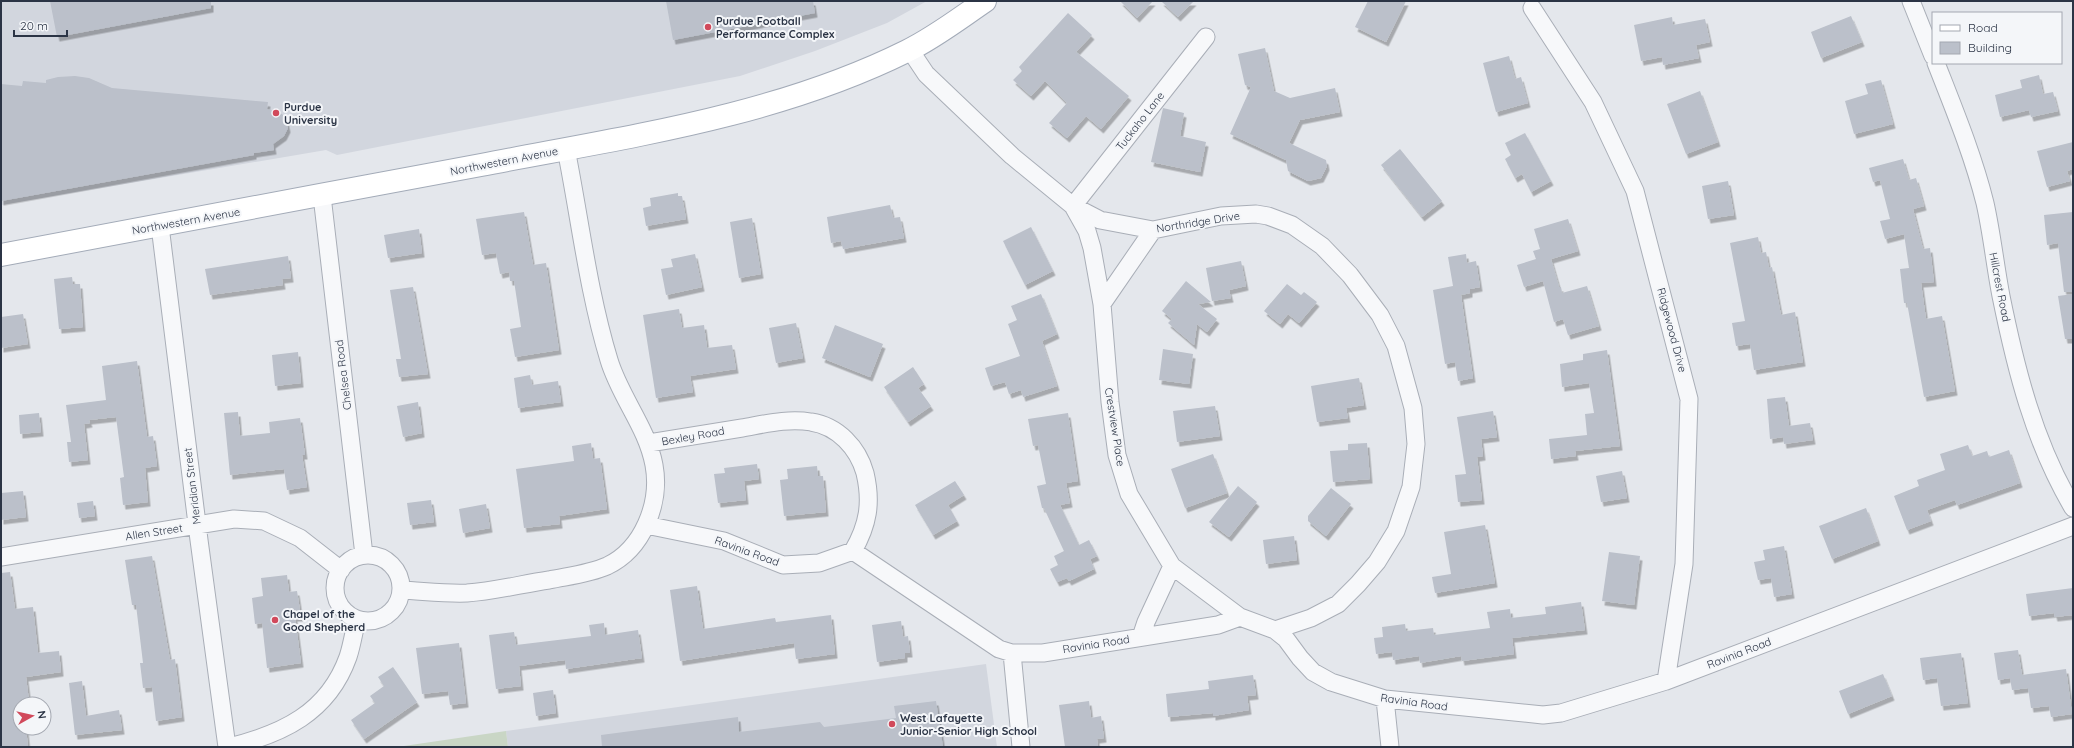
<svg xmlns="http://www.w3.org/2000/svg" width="2074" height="748" font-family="Quicksand,sans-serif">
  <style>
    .built { fill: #d2d6de }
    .pitch { fill: #c9d6c5 }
    .building { fill: #bbc0ca; filter: url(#shadow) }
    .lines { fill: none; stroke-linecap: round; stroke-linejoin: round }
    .street-casing { stroke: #a9aeb7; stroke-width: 19 }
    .primary-casing { stroke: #a3abb8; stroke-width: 24 }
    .street { stroke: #f7f8fa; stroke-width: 17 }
    .primary { stroke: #fff; stroke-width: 22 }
    .poi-dot { fill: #d1495b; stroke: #f4f6f9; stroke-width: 1.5 }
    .labels { text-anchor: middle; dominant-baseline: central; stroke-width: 4; stroke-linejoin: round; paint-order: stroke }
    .poi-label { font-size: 11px; font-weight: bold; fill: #2b3445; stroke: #f4f6f9; text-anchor: start }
    .street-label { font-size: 11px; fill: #2b3445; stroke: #f4f6f9 }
  </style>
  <defs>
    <filter id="shadow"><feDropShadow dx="2.5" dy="4.5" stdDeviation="0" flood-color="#0004"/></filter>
  </defs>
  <rect width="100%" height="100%" fill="#e4e7ec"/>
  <!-- built -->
  <path class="built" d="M1,1H927L887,23L815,51L740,76L337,155L326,150L1,205Z
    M986,664L997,747H508L506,731Z"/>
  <!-- pitch -->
  <path class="pitch" d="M506,731L508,747H397Z"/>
  <!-- building -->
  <path class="building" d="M50,1H211V8L57,37Z
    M666,1H813L815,13L673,40Z
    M1120,1H1153L1137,18Z
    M1161,1H1194L1178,17Z
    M1368,1H1406L1386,42L1355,27Z
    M1068,13L1092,35L1076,52L1129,96L1101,129L1086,116L1067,138L1049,123L1067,103L1045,81L1031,96L1013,80L1022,71L1019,67Z
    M1851,16L1862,42L1821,58L1811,32Z
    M1672,17L1673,25L1705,19L1710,42L1696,45L1699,58L1663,65L1662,57L1641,61L1634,25Z
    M1265,48L1274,91L1290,98L1335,88L1340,112L1300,120L1289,143L1326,160L1327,166L1321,178L1308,181L1288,171L1286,160L1230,134L1251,87L1245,85L1238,54Z
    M1509,56L1515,79L1521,77L1528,103L1496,112L1483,63Z
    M2039,75L2043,94L2053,92L2058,111L2031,117L2029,110L2000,117L1995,95L2022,88L2020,80Z
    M75,76L89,78L112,88L268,102L267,109L282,114L286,119L288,128L284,136L273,144L274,150L254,153V155L1,201V84L22,86L23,81L46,83V80L58,77Z
    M1881,80L1893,124L1854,134L1845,101L1868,94L1865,84Z
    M1700,91L1718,142L1686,154L1667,104Z
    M1163,108L1184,113L1180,136L1206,142L1200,172L1151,162Z
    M1525,133L1551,181L1531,192L1522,174L1515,178L1505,159L1511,155L1505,143Z
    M2073,142V169L2067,171L2070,181L2047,187L2037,151Z
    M1400,149L1442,201L1422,217L1381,165Z
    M1903,159L1909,180L1916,178L1924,206L1913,209L1923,249L1930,248L1934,282L1921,283L1926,319L1942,316L1955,391L1924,397L1907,303H1904L1900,269L1909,268L1904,234L1885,239L1880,221L1890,219L1880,180L1873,182L1869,168Z
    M1728,181L1734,215L1708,219L1702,186Z
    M678,193V196H682L686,219L646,226L643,208L651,206L650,198Z
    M890,205L893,218L900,217L904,238L843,249L841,241L831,243L827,217Z
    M524,212L533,265L546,263L559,350L515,357L510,329L521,327L514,281H510L509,272L500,274L496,253L482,255L476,219Z
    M2073,212V292H2064L2058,243L2047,245L2044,215Z
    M752,218L761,274L739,278L730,222Z
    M1568,219L1578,251L1551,259L1559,287H1561L1562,293L1587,286L1599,326L1568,335L1563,319L1554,322L1543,281L1524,287L1517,265L1536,259L1533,251L1540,249L1534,229Z
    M1031,227L1053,271L1025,285L1003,241Z
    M419,229L422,253L388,258L384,235Z
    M1758,237L1761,253L1766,252L1769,268L1772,267L1781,315L1795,312L1803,362L1754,370L1750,344L1736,346L1732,323L1745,321L1730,243Z
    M695,254L702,287L666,295L661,269L673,267L671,259Z
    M1466,254L1467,263L1476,261L1480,287L1470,289V293L1461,295L1473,378L1458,381L1455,362L1445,364L1433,290L1453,286L1448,257Z
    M288,256L291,278L282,279L283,285L210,295L205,269Z
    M1241,261L1246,286L1229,290L1231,298L1212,301L1206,268Z
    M72,277L73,284H80L83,327L59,329L54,279Z
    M1186,281L1211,302L1198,304L1217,319L1207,332L1197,324L1194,345L1168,323L1172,319L1162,311Z
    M1287,284L1301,295L1304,292L1317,302L1299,323L1288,314L1280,324L1264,311Z
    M413,287L428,374L399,377L396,359H401L390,290Z
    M1041,294L1057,334L1042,341L1057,386L1023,397L1021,390L1009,394L1005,382L991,386L985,368L1020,356L1008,324L1017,320L1011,306Z
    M2073,294V339H2065L2058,296Z
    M679,309L682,328L704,325L707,348L732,345L736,369L690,376L693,392L656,398L643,315Z
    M23,314L28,344L1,348V317Z
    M796,323L803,358L776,363L769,328Z
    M835,325L883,344L870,377L822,358Z
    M1163,349L1193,354L1189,384L1159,380Z
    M1607,350L1620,446L1575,451L1576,456L1551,459L1549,439L1587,435L1585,414L1594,413L1589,383L1562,387L1560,364L1583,360V354Z
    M298,352L301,383L275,386L272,355Z
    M137,361L147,437L153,436L157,466L145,468L148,502L123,505L120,478L124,477L116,417L89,420L90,423L84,424L88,460L69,462L67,442H71L66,405L106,400L102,366Z
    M913,367L924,384L918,388L931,406L908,422L884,387Z
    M530,375L532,385L558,381L561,402L518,408L514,378Z
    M1359,378L1364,405L1346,408L1348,418L1317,422L1311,386Z
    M1785,397L1789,426L1810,423L1813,440L1784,444L1783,437L1770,439L1767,399Z
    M418,402L422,433L403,437L397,406Z
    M1215,406L1220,436L1177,442L1173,411Z
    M1493,411L1497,437L1481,439L1483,456L1477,457L1482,500L1458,502L1455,475L1466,474L1457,417Z
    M238,412L240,436L270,433L269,422L300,418L305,455H302L307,487L287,490L284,469L230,475L224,413Z
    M39,413L41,432L20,434L19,415Z
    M1068,413L1078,481L1066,483L1070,503L1060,505L1079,545L1089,540L1097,556L1090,559L1094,569L1069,581L1067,578L1057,582L1050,569L1058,565L1054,556L1064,551L1044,508H1042L1037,486L1046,484L1038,445L1033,446L1028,419Z
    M591,443L593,459L600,458L607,509L559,516L560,524L524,528L516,469L574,461L572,446Z
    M1367,443L1370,479L1333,482L1330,451L1348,450V444Z
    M1968,445L1972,456L1987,451L1989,457L2009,450L2020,483L1957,505L1955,500L1927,510L1931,521L1907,530L1894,496L1919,486L1917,480L1945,470L1940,454Z
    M1213,454L1227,493L1185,508L1171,469Z
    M757,464L759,479L744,481L746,500L718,503L714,474L725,473L724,468Z
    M817,466L818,476H823L826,512L784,516L780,480L788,479L787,469Z
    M1622,471L1627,498L1601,502L1596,476Z
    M955,481L964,495L948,505L957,521L933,535L915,505Z
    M1238,486L1257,502L1229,537L1209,522Z
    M1331,488L1351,504L1326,536L1308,521V516Z
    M23,491L26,517L1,520V493Z
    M431,500L434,522L410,525L407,503Z
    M93,501L95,516L79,518L77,503Z
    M486,504L490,528L463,533L459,509Z
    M1866,508L1878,541L1832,559L1819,526Z
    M1485,525L1495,583L1435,593L1432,577L1451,574L1444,532Z
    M1294,536L1297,560L1266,564L1263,540Z
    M1784,546L1792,594L1774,597L1771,578L1758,580L1754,562L1765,560L1763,550Z
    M1609,552L1640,556L1634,605L1602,601Z
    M152,556L170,660L175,659L182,717L156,721L152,687L143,688L140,663H143L136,605H132L125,560Z
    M10,572L15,609L33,607L38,653L59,651L61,672L26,677L29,701L22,702L20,704V728H26L28,747H1V573Z
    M287,575L289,592L297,591L301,617H295L301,663L267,668L262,623L255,624L252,598L263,596L261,578Z
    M697,586L703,629L775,618L776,622L831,615L835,654L796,659L794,643L680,661L670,590Z
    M2073,588V615L2055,617L2054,613L2029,616L2026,594Z
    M1581,602L1585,630L1512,638L1514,654L1462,661L1461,656L1420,663L1419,656L1393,660L1392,652L1376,654L1374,638L1383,637L1382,627L1405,624L1406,631L1433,628L1434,635L1490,628L1487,612L1510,609L1511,618L1546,614L1545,607Z
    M901,621L903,637L908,636L910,653H905V658L877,662L872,625Z
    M604,623L605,635L638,630L642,658L566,669L565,660L519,666L521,686L496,689L489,635L514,632L516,645L591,636L589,625Z
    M459,643L466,703L450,705L448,691L422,694L416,648Z
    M2018,650L2022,675L2066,669L2072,714L2051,717L2049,706L2031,708L2028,688L2012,690L2010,678L1998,680L1994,653Z
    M1961,653L1968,703L1941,706L1937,678L1923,680L1920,658Z
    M393,667L417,702L364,739L351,720L375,703L370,696L384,686L378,677Z
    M1883,674L1892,696L1848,714L1839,691Z
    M1253,675L1256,695L1247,696L1249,710L1213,716V713L1168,717L1166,694L1209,689L1208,681Z
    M82,681L86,716L119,710L122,730L75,735L69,683Z
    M553,690L556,713L536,716L533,693Z
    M936,701L943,747H602L601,735L738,717L739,732L820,722L824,727L896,718L894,706Z
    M1089,701L1091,718L1101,716L1104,738L1097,739L1098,747H1065L1059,705Z"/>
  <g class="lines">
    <!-- street casing -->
    <g class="street-casing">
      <path id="street" d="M1911,1L1933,56
        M1532,8L1593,102L1635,191L1689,399L1684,564L1666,681
        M910,50L926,74L1012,156L1073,206L1100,220L1153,230L1221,216L1256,214L1268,216L1292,225L1322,246L1350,275L1380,315L1396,346L1413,408L1416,444L1411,487L1396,531L1377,562L1358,584L1338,604L1311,618L1275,630
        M1936,63C1954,109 1973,155 1985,203C1992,234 1995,265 2001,296C2016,370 2034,442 2073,508
        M322,196L364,555
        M160,226L199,540L227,747
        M1153,230L1102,304L1110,402L1117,455L1129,494L1172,566L1240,617
        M1102,304L1092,248L1087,231L1073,206L1206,37
        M649,443C680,438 711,433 742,428C765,424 788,418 811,422C838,426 858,448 865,473C872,503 868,525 853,551
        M646,525L724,541L783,565L819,563L853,551L999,649L1012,653H1043L1218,625L1240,617L1275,630L1286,639L1300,658L1313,672L1331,682L1385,699L1543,715L1561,713L1666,681L2073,526
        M335 588a33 33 0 1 1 66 0a33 33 0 1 1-66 0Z
        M1,557L234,519L264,521L300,538L341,570
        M401,590C423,591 446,594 467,593C495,591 522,584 549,580C568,576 589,574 607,566C643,549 661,503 654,465C647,427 620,397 609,360C588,291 580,219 566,149
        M1141,637L1146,622L1172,566
        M1012,653L1021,747
        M1385,699L1390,747
        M229,747C282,734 328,713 348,657C352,645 354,631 357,619"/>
    </g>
    <!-- primary casing -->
    <g class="primary-casing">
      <path id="primary" d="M1,255C161,224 321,195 481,165C625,137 774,117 907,51C934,38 960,18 985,1"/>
    </g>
    <!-- street -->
    <use href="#street" class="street"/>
    <!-- primary -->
    <use href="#primary" class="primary"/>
  </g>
  <!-- markers -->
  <g class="poi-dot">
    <circle cx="708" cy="27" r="4"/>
    <circle cx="276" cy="113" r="4"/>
    <circle cx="275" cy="620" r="4"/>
    <circle cx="892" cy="724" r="4"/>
  </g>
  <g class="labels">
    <!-- poi labels -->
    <g class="poi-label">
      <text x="716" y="21">Purdue Football<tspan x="716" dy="13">Performance Complex</tspan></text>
      <text x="284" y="107">Purdue<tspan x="284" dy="13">University</tspan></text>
      <text x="283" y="614">Chapel of the<tspan x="283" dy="13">Good Shepherd</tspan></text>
      <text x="900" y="718">West Lafayette<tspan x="900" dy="13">Junior-Senior High School</tspan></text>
    </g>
    <!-- street labels -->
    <g class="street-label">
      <text transform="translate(1140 121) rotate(-52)">Tuckaho Lane</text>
      <text transform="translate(504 161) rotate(-11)">Northwestern Avenue</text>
      <text transform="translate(186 221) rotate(-10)">Northwestern Avenue</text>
      <text transform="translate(1198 222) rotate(-9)">Northridge Drive</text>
      <text transform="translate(2000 287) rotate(79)">Hillcrest Road</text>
      <text transform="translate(1672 330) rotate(75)">Ridgewood Drive</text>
      <text transform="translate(343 375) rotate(-97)">Chelsea Road</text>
      <text transform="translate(1115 427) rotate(81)">Crestview Place</text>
      <text transform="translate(693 436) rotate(-10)">Bexley Road</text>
      <text transform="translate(192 486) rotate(-97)">Meridian Street</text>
      <text transform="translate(154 532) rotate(-9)">Allen Street</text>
      <text transform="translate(747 551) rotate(20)">Ravinia Road</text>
      <text transform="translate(1096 644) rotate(-9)">Ravinia Road</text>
      <text transform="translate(1739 653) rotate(-21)">Ravinia Road</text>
      <text transform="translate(1414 702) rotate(8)">Ravinia Road</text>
    </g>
  </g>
  <!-- border -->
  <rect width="2074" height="748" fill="none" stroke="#2b3445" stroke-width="4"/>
  <!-- legend -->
  <rect x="1932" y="12" width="130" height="52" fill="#f4f6f9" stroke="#a4a8b1"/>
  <rect x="1940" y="25" width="20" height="6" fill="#ffffff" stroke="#a4a8b1"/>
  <text x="1968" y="32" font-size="12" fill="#2b3445">Road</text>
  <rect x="1940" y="42" width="20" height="12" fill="#bbc0ca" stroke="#a4a8b1"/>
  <text x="1968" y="52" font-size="12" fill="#2b3445">Building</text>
  <!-- north arrow -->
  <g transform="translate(32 716) rotate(82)"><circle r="19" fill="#f4f6f9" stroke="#a4a8b1"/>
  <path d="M0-3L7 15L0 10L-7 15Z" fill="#d1495b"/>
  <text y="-6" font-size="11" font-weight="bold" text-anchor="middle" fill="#2b3445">N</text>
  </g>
  <!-- scale -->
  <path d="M14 30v6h53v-6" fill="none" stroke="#2b3445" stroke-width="2"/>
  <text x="20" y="30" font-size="12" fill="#2b3445" stroke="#f4f6f9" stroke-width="3" paint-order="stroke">20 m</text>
</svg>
